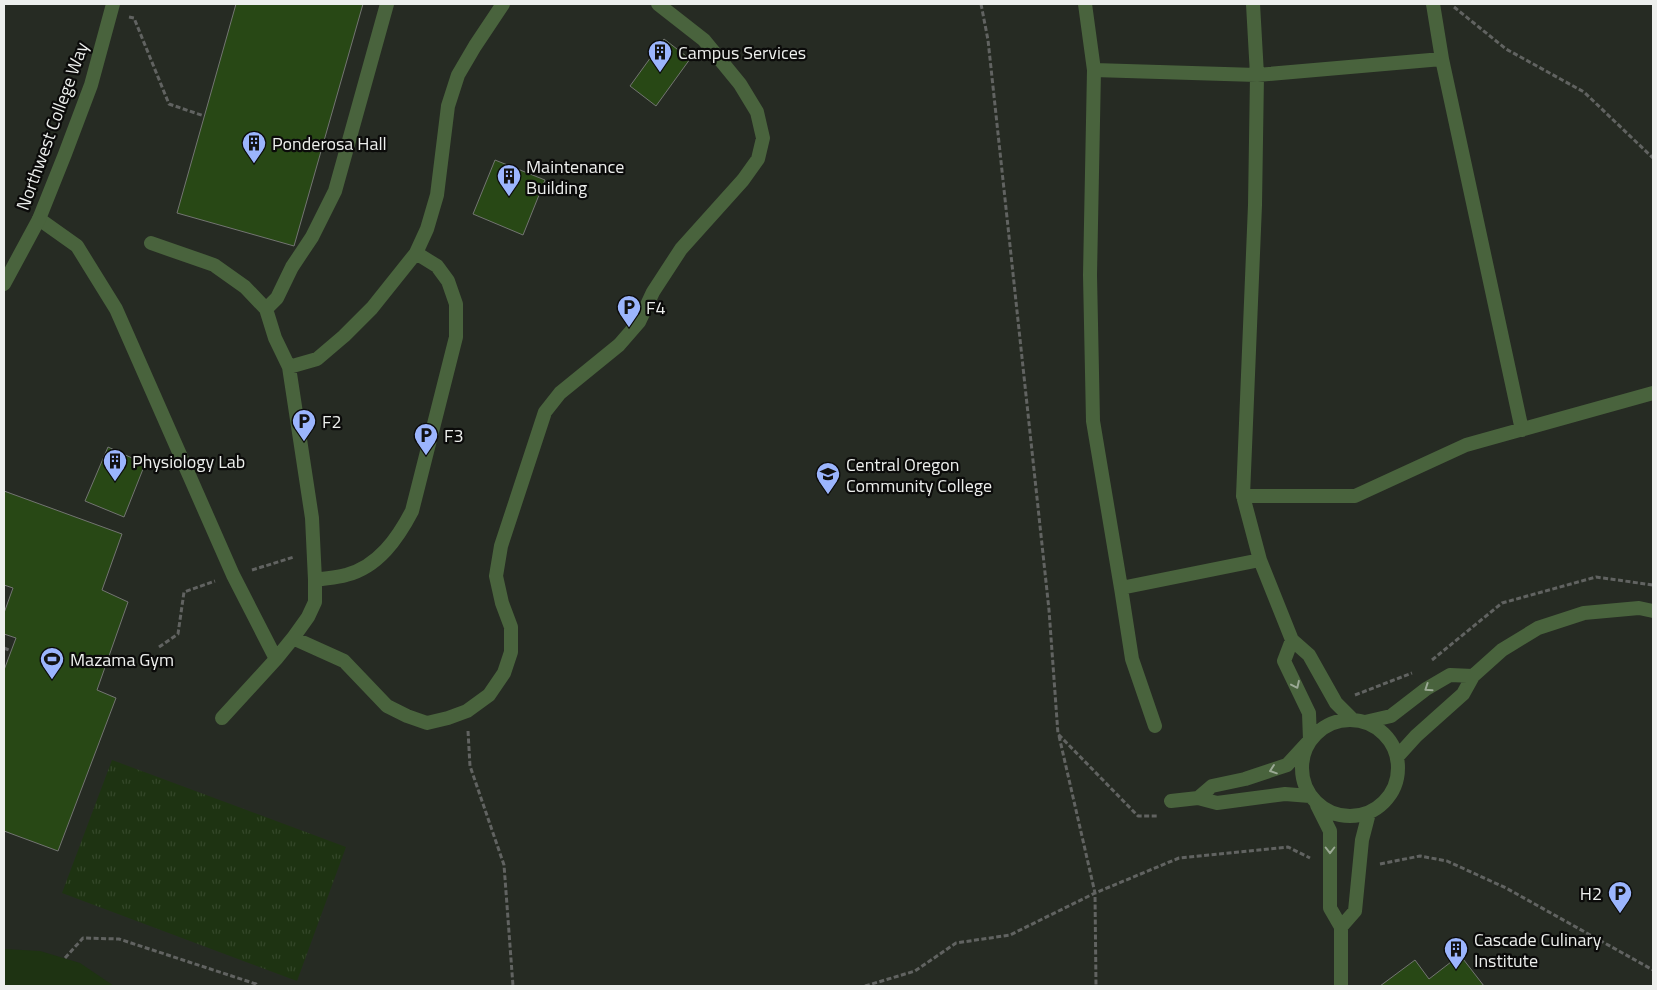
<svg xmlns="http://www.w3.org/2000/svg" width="1657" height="990" font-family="'Titillium Web',sans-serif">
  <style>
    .built { fill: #262b23 }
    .green { fill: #1e3312 }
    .park { fill: url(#park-tufts) }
    .building { fill: #284815; stroke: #737572 }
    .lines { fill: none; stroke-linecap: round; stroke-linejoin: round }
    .path { stroke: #616361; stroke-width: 3; stroke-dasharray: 5 2.5; stroke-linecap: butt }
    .service { stroke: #49633d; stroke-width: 14 }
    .tertiary { stroke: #49633d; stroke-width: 14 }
    .oneway { stroke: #9ba995 }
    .labels { text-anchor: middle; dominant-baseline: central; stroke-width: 4.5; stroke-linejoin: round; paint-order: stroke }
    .poi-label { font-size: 18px; fill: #edefed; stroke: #0b0b0a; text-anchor: start }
    .street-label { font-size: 18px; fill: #edefed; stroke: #0b0b0a }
  </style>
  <defs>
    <pattern id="park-tufts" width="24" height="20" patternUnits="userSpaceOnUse" patternTransform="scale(1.25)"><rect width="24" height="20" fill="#1e3312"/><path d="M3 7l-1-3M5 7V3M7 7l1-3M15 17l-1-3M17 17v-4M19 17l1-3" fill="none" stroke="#344729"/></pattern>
  </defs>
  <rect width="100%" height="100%" fill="#202220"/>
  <!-- built -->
  <path class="built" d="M4,4H1653V986H4Z"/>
  <!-- green -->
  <path class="green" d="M4,949L40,951L80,963L114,986H4Z"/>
  <!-- park -->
  <path class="park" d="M112,760L346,847L297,981L62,893Z"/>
  <!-- building -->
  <path class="building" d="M236,4H363L294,246L177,213Z
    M664,39L690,59L656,106L630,86Z
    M495,160L545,180L523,235L473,214Z
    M108,447L145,464L124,517L85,501Z
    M4,491L122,534L102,590L128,602L97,690L116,698L58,851L4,831V670L16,638L4,634V613L13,588L4,585Z
    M1460,955L1484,986H1380L1415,960L1429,979Z"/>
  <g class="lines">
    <!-- path -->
    <path class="path" d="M981,4L988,40L1049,610L1058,734L1138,816H1159
      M1454,7L1506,49L1584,92L1653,158
      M129,17L134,18L169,104L204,116
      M252,570L294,557
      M159,647L178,634L184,592L215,581
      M4,648L11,651
      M1432,660L1502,603L1596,577L1653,585
      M1355,695L1412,673
      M468,731L470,766L504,865L513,986
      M1059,736L1095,893L1096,986
      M1380,864L1420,856L1447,861L1506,888L1653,970
      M65,958L83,938L119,939L256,984L257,986
      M865,986L915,971L956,943L1010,935L1095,893L1179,858L1288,847L1310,858"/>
    <!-- service -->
    <path class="service" d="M1085,4L1094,70L1257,75L1442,59L1522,430
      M1253,4L1257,75L1255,205L1243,496L1260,560L1292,640L1309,655L1336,703L1352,719
      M1433,4L1442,59
      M1094,70L1090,275L1093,421L1121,588L1260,560
      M39,219L77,246L116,309L233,575L276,659L222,718
      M151,243L214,265L245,287L266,309L275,338L289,367
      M266,309L277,298L292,267L312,237L335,191L387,4
      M1243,496H1355L1466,445L1653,393
      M315,580C325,578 336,578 346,575C378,567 398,538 412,511L456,337V304L448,281L437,266L416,253
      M1121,588L1132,659L1155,726
      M293,638L308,617L315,602V580L312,518L289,367L317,359L344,336L372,308L416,253L427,229L437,195L448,106L458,75L475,46L503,4
      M276,659L293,638L344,661L387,706L407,716L427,723L448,718L467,711L489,695L504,673L511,652V627L502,603L496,576L501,546L545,412L560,393L619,345L639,322L653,292L681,249L743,180L758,159L763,138L757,112L740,84L704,40L658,4
      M1302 768a48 48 0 1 1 96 0a48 48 0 1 1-96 0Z
      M1365,722L1391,716L1426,689L1450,675L1473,676
      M1397,757L1416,736L1463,694L1473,676L1502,650L1538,628L1584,613L1639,608L1653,611
      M1198,798L1212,786L1245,779L1287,765L1310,740L1309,713L1284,661L1292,640
      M1171,801L1198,798L1217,803L1285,794L1310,796
      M1317,805L1330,831V908L1341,927
      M1341,927L1355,911L1362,840L1369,813
      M1341,927V986"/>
    <!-- tertiary -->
    <path class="tertiary" d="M4,284L39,219L65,154L91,85L113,4"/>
  </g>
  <!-- one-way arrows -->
  <defs><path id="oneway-chevron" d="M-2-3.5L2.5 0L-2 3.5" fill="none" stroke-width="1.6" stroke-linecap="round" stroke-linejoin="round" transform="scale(1.25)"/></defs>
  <g class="oneway">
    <use href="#oneway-chevron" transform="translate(1296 685) rotate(65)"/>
    <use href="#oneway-chevron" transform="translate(1428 688) rotate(146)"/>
    <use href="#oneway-chevron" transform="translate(1273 770) rotate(161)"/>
    <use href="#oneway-chevron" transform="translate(1330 850) rotate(90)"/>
  </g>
  <!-- icons -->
  <defs>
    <g id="building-pin" transform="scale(1.25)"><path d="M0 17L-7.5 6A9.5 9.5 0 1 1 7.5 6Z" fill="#9bb5fd" stroke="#0b0b0a"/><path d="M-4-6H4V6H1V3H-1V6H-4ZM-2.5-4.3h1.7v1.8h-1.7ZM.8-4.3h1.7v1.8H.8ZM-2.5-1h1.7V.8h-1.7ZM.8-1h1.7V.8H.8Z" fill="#111"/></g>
    <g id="parking-pin" transform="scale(1.25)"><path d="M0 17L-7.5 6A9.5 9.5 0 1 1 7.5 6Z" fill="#9bb5fd" stroke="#0b0b0a"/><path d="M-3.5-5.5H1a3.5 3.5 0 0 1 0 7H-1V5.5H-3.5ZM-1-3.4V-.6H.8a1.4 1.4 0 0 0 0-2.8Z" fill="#111"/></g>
    <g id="university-pin" transform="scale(1.25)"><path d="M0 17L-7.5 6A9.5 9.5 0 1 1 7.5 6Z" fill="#9bb5fd" stroke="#0b0b0a"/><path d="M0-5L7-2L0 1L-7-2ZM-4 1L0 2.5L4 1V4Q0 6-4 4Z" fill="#111"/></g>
    <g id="stadium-pin" transform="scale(1.25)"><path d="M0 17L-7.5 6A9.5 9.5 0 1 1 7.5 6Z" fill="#9bb5fd" stroke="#0b0b0a"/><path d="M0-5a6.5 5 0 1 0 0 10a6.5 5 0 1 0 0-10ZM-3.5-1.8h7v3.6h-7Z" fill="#111"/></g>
  </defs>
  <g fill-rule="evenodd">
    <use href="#building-pin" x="660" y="52"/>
    <use href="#building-pin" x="254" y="143"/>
    <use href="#building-pin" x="509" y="176"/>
    <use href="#parking-pin" x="629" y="307"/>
    <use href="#parking-pin" x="304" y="421"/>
    <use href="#parking-pin" x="426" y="435"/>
    <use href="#building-pin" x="115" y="461"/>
    <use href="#university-pin" x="828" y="474"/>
    <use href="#stadium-pin" x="52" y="659"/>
    <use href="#parking-pin" x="1620" y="893"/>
    <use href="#building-pin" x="1456" y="949"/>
  </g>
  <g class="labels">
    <!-- poi labels -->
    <g class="poi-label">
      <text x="678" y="52">Campus Services</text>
      <text x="272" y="143">Ponderosa Hall</text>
      <text x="526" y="166">Maintenance<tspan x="526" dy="21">Building</tspan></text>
      <text x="646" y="307">F4</text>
      <text x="322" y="421">F2</text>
      <text x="444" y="435">F3</text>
      <text x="132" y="461">Physiology Lab</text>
      <text x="846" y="464">Central Oregon<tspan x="846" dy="21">Community College</tspan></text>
      <text x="70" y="659">Mazama Gym</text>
      <text x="1602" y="893" text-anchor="end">H2</text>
      <text x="1474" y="939">Cascade Culinary<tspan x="1474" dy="21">Institute</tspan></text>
    </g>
    <!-- street labels -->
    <g class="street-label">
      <text transform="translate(52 126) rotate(-70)">Northwest College Way</text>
    </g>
  </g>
  <!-- border -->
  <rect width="1657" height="990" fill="none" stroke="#edefed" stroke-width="10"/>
</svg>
